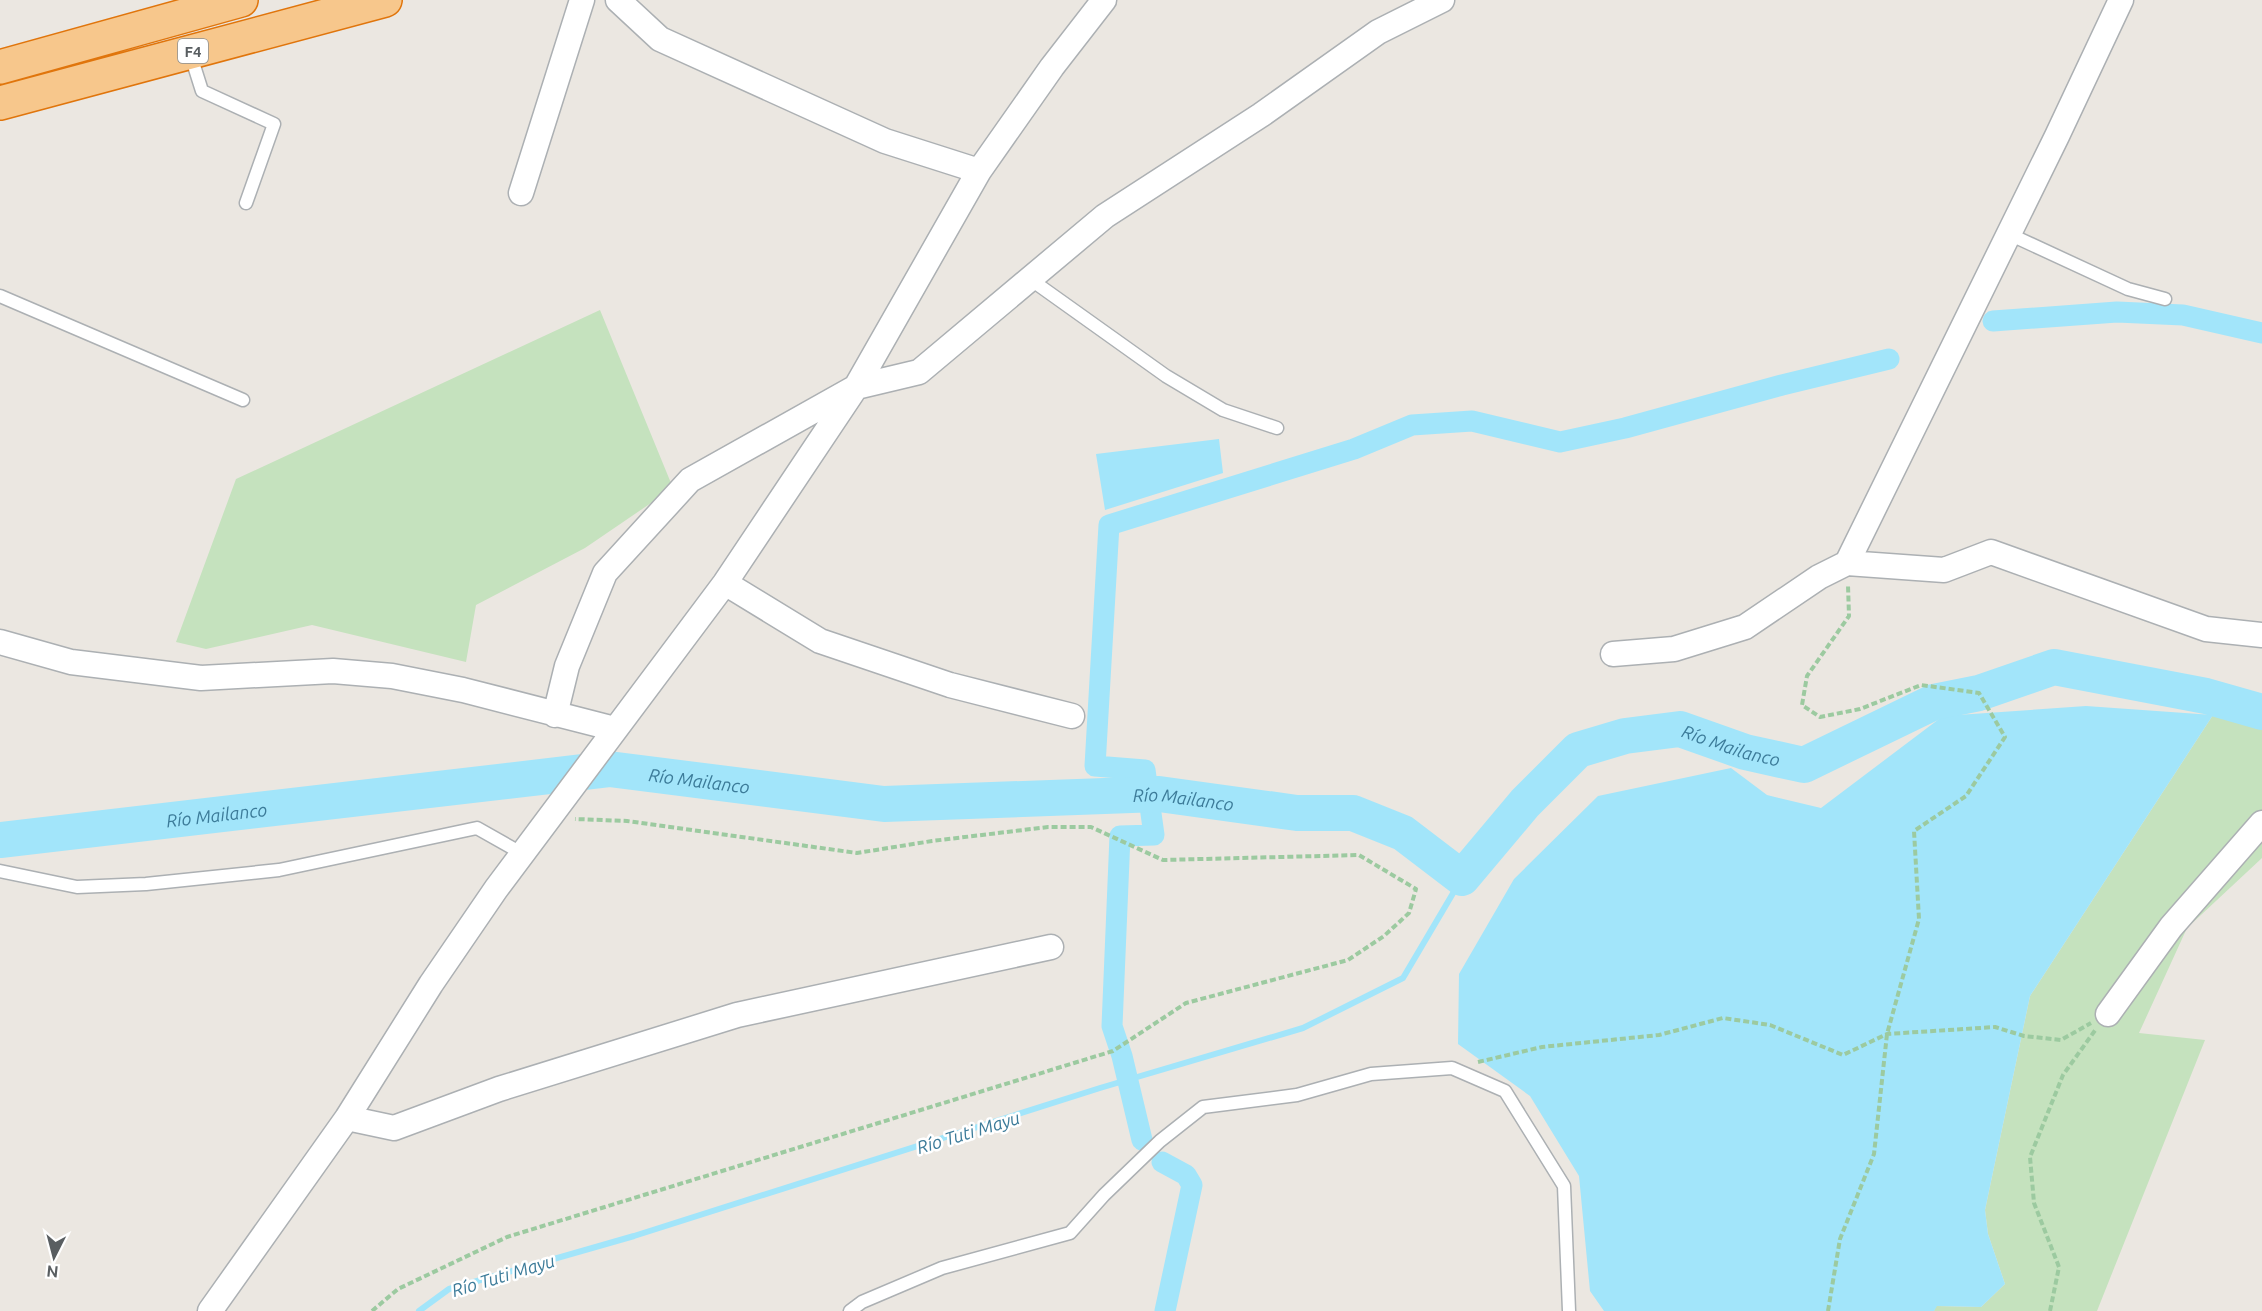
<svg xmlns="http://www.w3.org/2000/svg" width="2262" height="1311" font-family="Ubuntu,sans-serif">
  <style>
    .green { fill: #c5e2be }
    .water { fill: #a2e5fa }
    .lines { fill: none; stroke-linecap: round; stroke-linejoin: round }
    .stream { stroke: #a2e5fa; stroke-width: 6 }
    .canal { stroke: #a2e5fa; stroke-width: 21 }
    .river { stroke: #a2e5fa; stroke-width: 36 }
    .lane-casing { stroke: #acb0b3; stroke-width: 15 }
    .street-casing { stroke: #acb0b3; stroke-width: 27 }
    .highway-casing { stroke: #e0750c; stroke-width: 36 }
    .path { stroke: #9ccaa0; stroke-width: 4; stroke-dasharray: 6 3; stroke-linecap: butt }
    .lane { stroke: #fff; stroke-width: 12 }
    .street { stroke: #fff; stroke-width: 24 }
    .highway { stroke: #f7c78c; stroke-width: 33 }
    .labels { text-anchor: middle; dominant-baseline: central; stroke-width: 5; stroke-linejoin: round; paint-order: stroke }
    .shield { fill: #fff; stroke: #8b8e90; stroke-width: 1.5 }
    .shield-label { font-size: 15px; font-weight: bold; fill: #595e61 }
    .water-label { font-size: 18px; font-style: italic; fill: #3c7b99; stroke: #fff }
  </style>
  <rect width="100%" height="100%" fill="#ebe7e1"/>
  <!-- green -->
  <path class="green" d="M600,310L673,488L585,548L476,605L466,662L312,625L206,649L176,642L236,479Z
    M2213,715L2262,728V858L2187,928L2139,1033L2205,1040L2097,1311H1934L1936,1306L1981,1307L2005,1284L1988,1234L1985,1210L2030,996Z"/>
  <!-- water -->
  <path class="water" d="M1219,439L1223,473L1105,510L1096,454Z
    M2086,706L2213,715L2030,996L1985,1210L1988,1234L2005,1284L1981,1307L1937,1306L1934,1311H1604L1590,1291L1579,1176L1530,1096L1458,1044L1459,974L1514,879L1598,796L1731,768L1767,795L1821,808L1943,716Z"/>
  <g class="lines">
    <!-- stream -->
    <path class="stream" d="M419,1311L449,1289L634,1236L1100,1088L1303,1028L1403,978L1462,878"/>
    <!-- canal -->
    <path class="canal" d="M1993,321L2117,312L2183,315L2262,333
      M1142,1140L1122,1056L1112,1026L1120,836L1154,835L1145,770L1095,766L1109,525L1354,449L1412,425L1472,421L1560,442L1625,428L1782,385L1889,359
      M1162,1162L1186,1175L1192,1185L1165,1311"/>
    <!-- river -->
    <path class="river" id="s1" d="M0,840L609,769L884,804L1159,794L1297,813H1353L1403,833L1462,878L1525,803L1578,750L1625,736L1680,729L1745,752L1804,765L1934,702L1979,693L2054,667L2206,696L2262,712"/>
    <!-- lane casing -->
    <g class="lane-casing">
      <path id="lane" d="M190,53L202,91L274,124L246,203
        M2009,234L2128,289L2165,299
        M1030,279L1166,376L1223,410L1277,428
        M0,296L243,400
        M0,871L77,887L146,884L279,870L477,828L523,854
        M850,1311L862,1302L942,1268L1070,1233L1104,1195L1160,1141L1203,1107L1297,1095L1371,1074L1452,1068L1505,1091L1564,1186L1569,1311"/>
    </g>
    <!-- street casing -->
    <g class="street-casing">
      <path id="street" d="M618,0L660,39L885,141L979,171
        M521,193L582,0
        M1847,563L2057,136L2121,0
        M725,583L820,641L950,685L1072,716
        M0,642L71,662L201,678L333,671L392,676L463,690L615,729
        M1613,654L1674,649L1745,627L1819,577L1847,563L1944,570L1991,552L2206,629L2262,635
        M555,715L567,666L605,573L690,480L856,387L919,372L1105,216L1261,115L1378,32L1442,0
        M2108,1014L2171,927L2262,823
        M347,1118L394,1128L499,1089L737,1015L1051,947
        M210,1311L347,1118L431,984L496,889L725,583L856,387L979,171L1052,67L1104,0"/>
    </g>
    <!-- highway casing -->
    <g class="highway-casing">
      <path id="highway" d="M0,67L241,0
        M0,103L385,0"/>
    </g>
    <!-- path -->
    <path class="path" d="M1478,1062L1542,1047L1659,1035L1723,1018L1770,1025L1843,1055L1887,1034L1995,1027L2024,1036L2061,1040L2091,1023
      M372,1311L398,1289L507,1237L1113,1051L1186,1003L1348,960L1384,936L1409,913L1416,889L1359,855L1163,860L1091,827H1048L932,841L857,853L627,821L575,819
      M1828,1311L1840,1239L1874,1154L1887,1034L1919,919L1914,831L1966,796L2005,737L1979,693L1921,685L1860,709L1820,717L1802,705L1807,676L1849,616L1848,585
      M2050,1311L2059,1267L2034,1203L2030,1157L2063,1075L2096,1029"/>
    <!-- lane -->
    <use href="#lane" class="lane"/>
    <!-- street -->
    <use href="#street" class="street"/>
    <!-- highway -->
    <use href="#highway" class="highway"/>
  </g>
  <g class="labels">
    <!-- shield labels -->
    <rect class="shield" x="178" y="39" width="30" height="24" rx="4.5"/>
    <g class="shield-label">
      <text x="193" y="51">F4</text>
    </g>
    <!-- water labels -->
    <g class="water-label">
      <text stroke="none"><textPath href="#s1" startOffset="1820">Río Mailanco</textPath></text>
      <text stroke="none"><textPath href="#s1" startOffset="704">Río Mailanco</textPath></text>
      <text stroke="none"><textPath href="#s1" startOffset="1190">Río Mailanco</textPath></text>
      <text stroke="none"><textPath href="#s1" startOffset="218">Río Mailanco</textPath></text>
      <text transform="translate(968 1132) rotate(-17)">Río Tuti Mayu</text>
      <text transform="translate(503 1275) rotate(-17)">Río Tuti Mayu</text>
    </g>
  </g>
  <!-- north arrow -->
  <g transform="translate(54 1257) rotate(186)" stroke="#ffffff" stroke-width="4.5" paint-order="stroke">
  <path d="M0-4.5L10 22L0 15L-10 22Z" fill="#595e61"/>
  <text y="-9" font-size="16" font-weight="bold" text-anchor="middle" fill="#595e61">N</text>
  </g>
</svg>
